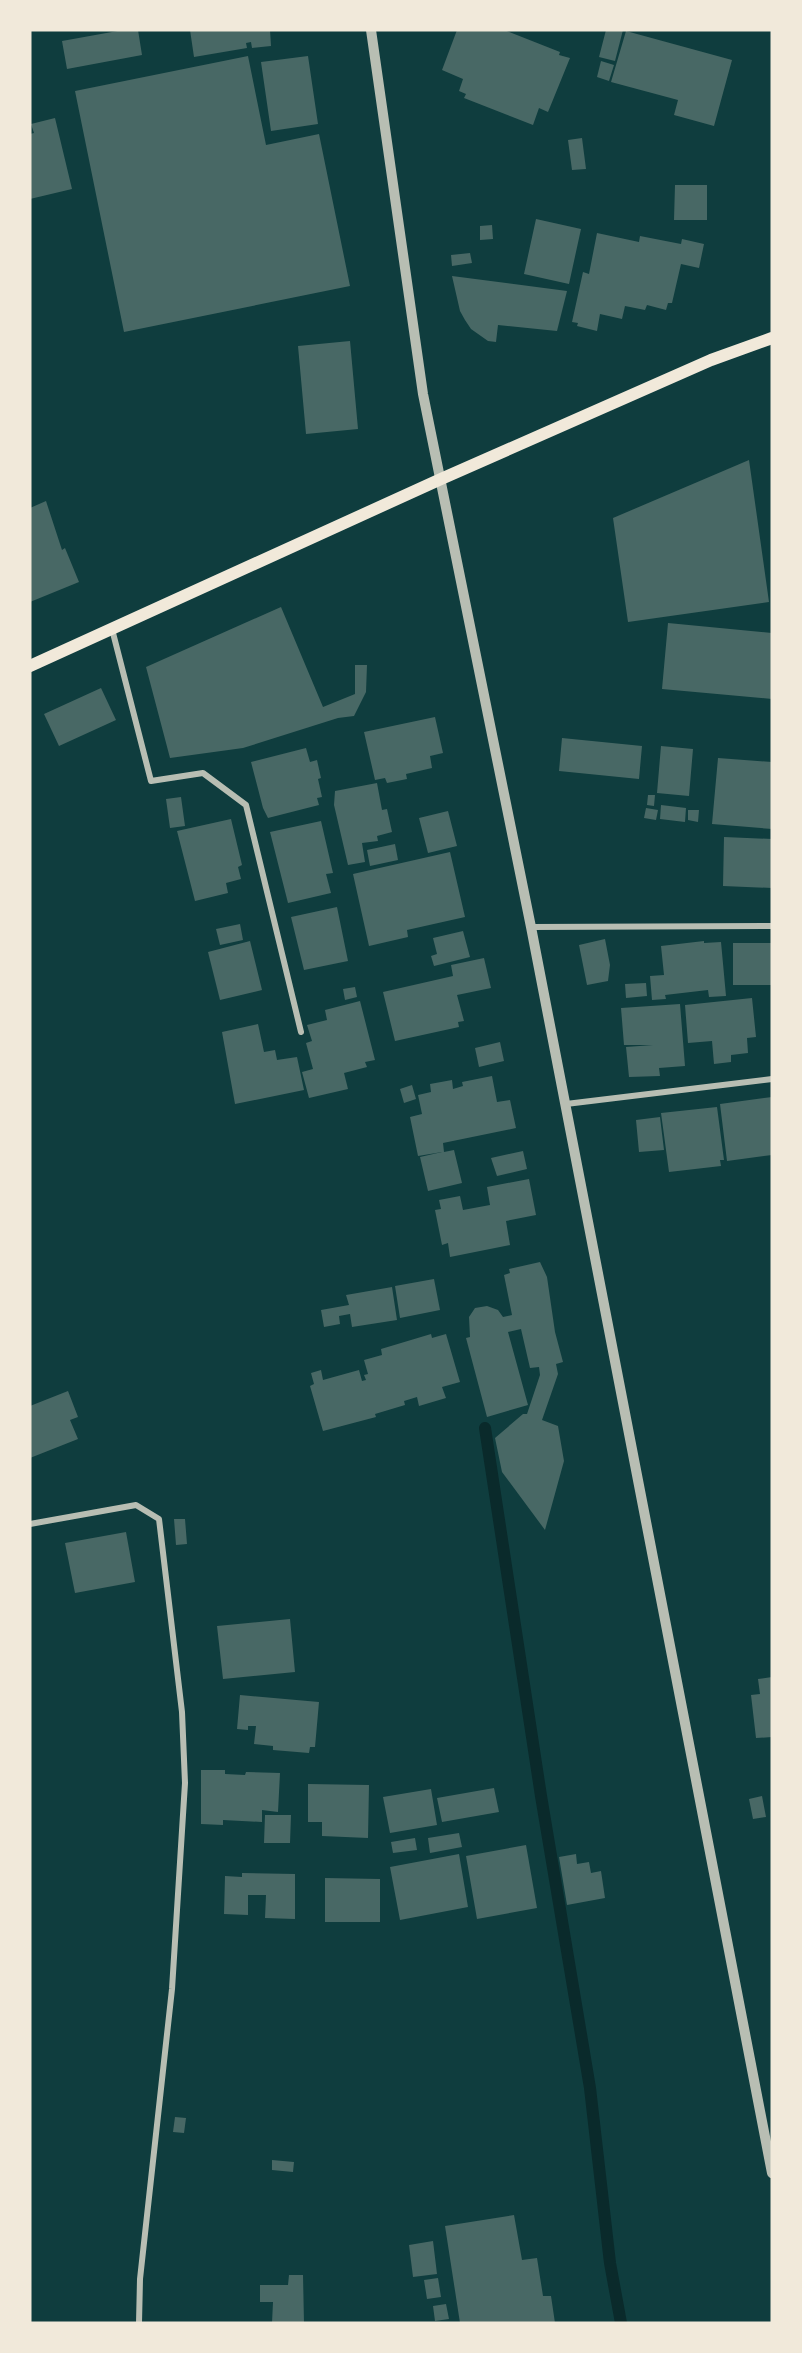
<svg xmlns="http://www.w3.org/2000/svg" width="802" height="2353" font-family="'Sofia Sans Condensed',sans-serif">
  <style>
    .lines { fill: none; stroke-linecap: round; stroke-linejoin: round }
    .stream { stroke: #0a2a2b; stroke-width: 12 }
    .building { fill: #486865 }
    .minor { stroke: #b8beb3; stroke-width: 6 }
    .tertiary { stroke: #b8beb3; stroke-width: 10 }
    .secondary { stroke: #f1e9da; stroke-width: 12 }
  </style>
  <rect width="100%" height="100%" fill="#0f3d3e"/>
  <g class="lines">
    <!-- stream -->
    <path class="stream" d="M485,1428L541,1796L590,2088L610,2263L621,2323"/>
  </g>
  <!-- building -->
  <path class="building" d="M123,30H138L142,55L67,69L62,41Z
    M190,30H270L271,46L252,48L251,42L246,43L247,48L194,57Z
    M457,30H504L560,52L559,55L570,58L548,112L539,108L533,125L464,98L466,94L459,91L463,79L442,70Z
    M606,30H623L615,61L599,57Z
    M626,31L732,60L714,126L674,115L678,100L611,82Z
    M248,56L266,145L319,134L350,286L124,332L75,91Z
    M308,56L318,124L271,131L261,62Z
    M601,61L614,65L609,81L597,77Z
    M55,118L72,189L30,199V134L34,133L31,124Z
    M582,138L586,169L572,170L568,140Z
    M675,185H707V220H674Z
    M536,219L581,229L569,284L524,274Z
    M492,225L493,239L480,240V226Z
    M597,233L639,242L640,236L681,244L682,239L704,244L699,268L681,264L672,303H668L666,310L647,305L645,310L625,306L622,319L600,314L597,331L577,326L578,323L572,322L583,272L589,274Z
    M470,253L472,263L452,266L451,255Z
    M452,276L567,291L557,331L498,325L496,342L488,341L471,329L465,320L460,311Z
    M350,341L358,429L306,434L298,346Z
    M749,460L769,602L628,622L613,518Z
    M46,501L62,550L65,548L79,582L30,602V508Z
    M281,607L323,707L355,694V665H367L366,692L354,716L338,718L243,748L170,758L146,667Z
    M668,623L772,633V699L662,689Z
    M101,688L116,720L59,746L44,714Z
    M435,717L443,753L430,756L432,768L406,774L407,779L387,783L385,778L375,780L364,732Z
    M562,738L642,746L639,779L559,771Z
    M661,746L693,749L689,796L657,793Z
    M306,748L310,762L317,760L321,778L318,779L322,797L317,798L319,805L268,818L263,808L251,762Z
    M718,758L772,762V829L712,824Z
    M377,783L382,810L387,809L392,832L377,836L378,841L362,843L365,862L348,865L334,805L335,791Z
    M648,795H655L654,806L647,805Z
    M181,797L185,826L170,828L166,799Z
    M661,805L686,808L685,822L660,819Z
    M646,808L658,810L656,820L644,818Z
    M688,810H699L698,822L688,820Z
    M448,811L457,846L428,853L419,818Z
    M231,819L242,865L238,867L241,879L226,883L228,893L195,901L177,831Z
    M321,821L333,873L326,874L331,893L288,903L270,832Z
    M724,837L772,839V888L723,886Z
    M395,844L398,860L370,866L367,850Z
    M450,852L465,917L407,930L408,937L369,946L353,874Z
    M337,907L348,961L304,970L291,917Z
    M240,924L243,940L220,945L216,929Z
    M463,931L470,957L434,966L431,956L437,954L433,938Z
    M605,939L610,965L608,981L587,985L579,945Z
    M250,941L262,990L220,1000L208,952Z
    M704,941V943L721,942L726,996L709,997L708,990L665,995L666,999L652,1000L650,976L664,975L661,946Z
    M733,943H772V985H733Z
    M484,958L491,988L457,995L464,1021L458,1022L459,1027L395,1041L383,992L453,976L451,965Z
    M646,983L647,996L626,998L625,984Z
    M355,987L357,997L345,1000L343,989Z
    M752,998L756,1037L747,1038L748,1053L731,1055V1062L714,1064L712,1041L688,1043L685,1005Z
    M360,1001L375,1060L365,1062L367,1067L344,1073L348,1089L309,1098L302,1072L313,1069L306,1043L312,1041L307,1025L327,1020L325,1010Z
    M680,1004L685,1066L659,1068L660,1076L629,1077L626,1047L653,1045H624L621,1008Z
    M258,1024L264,1052L275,1050L277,1060L297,1057L304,1090L235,1104L222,1032Z
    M500,1042L504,1061L479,1067L475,1048Z
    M492,1076L497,1102L510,1100L516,1128L443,1143L444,1152L454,1150L462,1183L428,1191L420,1157L442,1152L418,1156L410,1117L422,1114L418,1095L431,1092L430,1084L452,1080L453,1089L463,1086L462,1082Z
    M412,1085L416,1099L404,1103L400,1089Z
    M772,1097V1155L727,1161L720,1104Z
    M717,1107L724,1160H720L721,1166L669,1172L661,1113Z
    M660,1117L664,1150L639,1152L636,1120Z
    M523,1151L527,1169L497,1176L491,1158Z
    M529,1179L536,1215L506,1221L510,1245L450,1257L448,1243L442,1245L435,1210L441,1209L439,1200L460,1196L463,1210L490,1205L487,1187Z
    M540,1262L547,1277L555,1332L563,1362L556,1364L558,1374L542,1420L558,1426L564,1461L545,1530L502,1472L495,1438L523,1414H527L540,1375L539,1367L530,1368L521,1329L508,1332L528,1405L487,1417L466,1338L470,1337L469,1317L475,1308L487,1306L498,1310L503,1317L512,1315L504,1275L510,1273L509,1269Z
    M434,1279L440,1310L400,1318L395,1286Z
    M392,1287L397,1320L352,1327L350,1314L339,1316L340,1324L324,1327L321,1310L349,1305L346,1295Z
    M431,1334L432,1338L446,1334L460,1382L442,1387L446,1398L419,1406L417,1397L404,1401L405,1405L375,1414L376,1417L323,1431L310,1386L314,1384L311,1373L321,1370L323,1380L359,1370L362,1381L366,1380L364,1375L368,1374L364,1360L382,1355L381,1349Z
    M68,1391L78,1417L70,1420L78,1439L30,1458V1406Z
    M174,1519H185L187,1544L176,1545Z
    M126,1532L135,1582L75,1593L65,1543Z
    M290,1619L295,1672L223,1679L217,1626Z
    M772,1677V1737L756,1738L751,1695L760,1694L758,1679Z
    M240,1695L319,1702L315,1747H310L309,1753L273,1750V1746L254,1744L256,1726H248V1730L237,1729Z
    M201,1770H225V1774L245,1775L246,1772L280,1773L278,1812L262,1810V1822L223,1820V1825L201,1824Z
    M308,1784L369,1785L368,1838L322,1836V1822H308Z
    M494,1788L499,1812L442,1822L437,1798Z
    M431,1789L437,1825L390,1833L383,1797Z
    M762,1796L766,1817L753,1819L749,1799Z
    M265,1815H291L290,1843H264Z
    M459,1833L462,1847L430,1853L428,1838Z
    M415,1838L417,1850L393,1853L391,1842Z
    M526,1845L537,1908L477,1919L466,1856Z
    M459,1854L468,1907L400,1920L390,1867Z
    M576,1854L577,1864L589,1862L591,1873L601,1871L605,1898L567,1905L559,1857Z
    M242,1873L295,1874V1919L265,1918L266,1895H248V1915L224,1914L225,1876L242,1877Z
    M325,1878L380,1879V1922H325Z
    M175,2117L186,2118L184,2133L173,2132Z
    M272,2160L294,2162L293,2172L272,2170Z
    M514,2215L522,2260L537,2258L543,2296H551L555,2323H460L445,2226Z
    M433,2241L437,2274L413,2277L409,2245Z
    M289,2275H303L304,2323H272L273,2302H260V2285H288Z
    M438,2278L441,2297L427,2299L424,2280Z
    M446,2304L449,2319L435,2321L433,2306Z"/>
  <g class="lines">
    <!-- minor -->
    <path class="minor" d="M112,629L151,781L203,773L246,805L301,1032
      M531,927L772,926
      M566,1104L772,1079
      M30,1524L136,1505L159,1519L182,1712L185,1783L172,1989L140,2279L139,2323"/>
    <!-- tertiary -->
    <path class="tertiary" d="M371,30L423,394L531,927L772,2173"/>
    <!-- secondary -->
    <path class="secondary" d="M30,666L441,479L711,360L772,338"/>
  </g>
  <!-- border -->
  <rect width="802" height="2353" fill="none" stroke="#f1e9da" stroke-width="63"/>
</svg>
